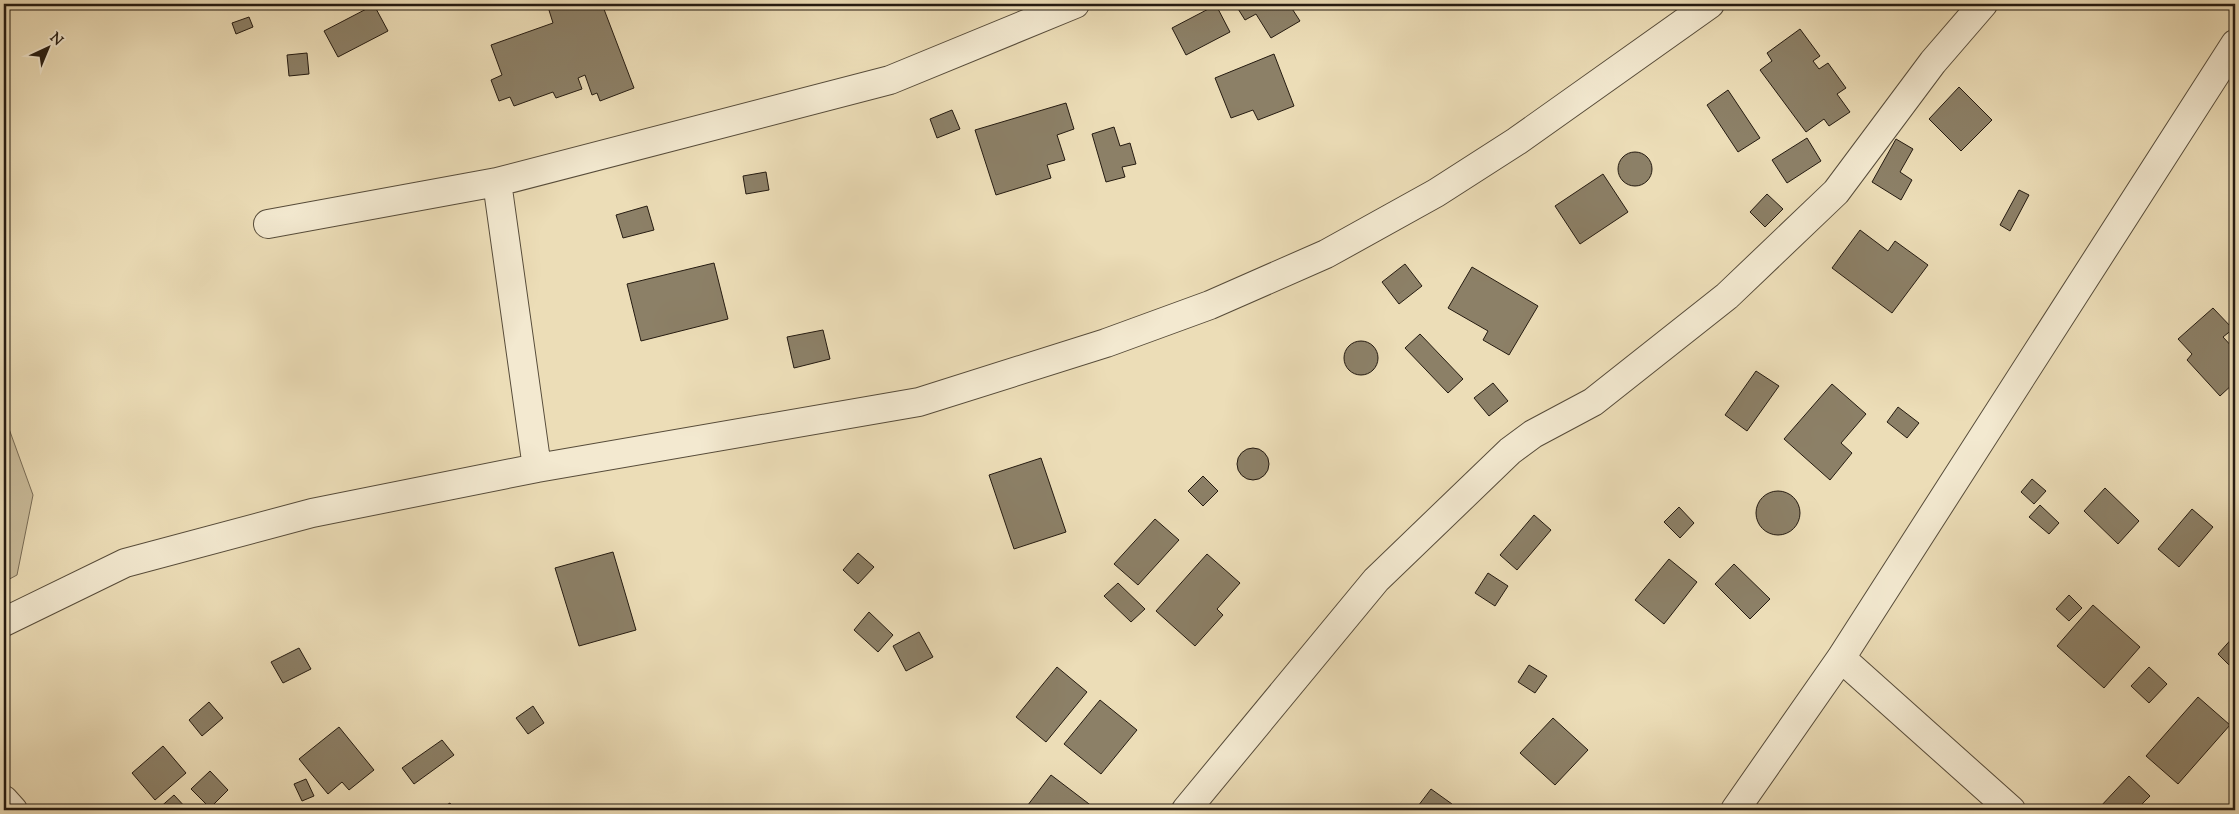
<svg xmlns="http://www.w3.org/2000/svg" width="2239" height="814" font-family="'Sorts Mill Goudy',serif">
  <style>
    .green { fill: #cabc9b; stroke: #786c56 }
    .building { fill: #8c8067; stroke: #251b11 }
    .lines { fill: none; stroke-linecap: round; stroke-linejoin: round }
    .minor-casing { stroke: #574c3a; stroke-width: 30 }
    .minor { stroke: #f3e9d0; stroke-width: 28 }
  </style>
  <rect width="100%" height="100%" fill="#ecddb7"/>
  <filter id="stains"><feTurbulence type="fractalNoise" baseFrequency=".004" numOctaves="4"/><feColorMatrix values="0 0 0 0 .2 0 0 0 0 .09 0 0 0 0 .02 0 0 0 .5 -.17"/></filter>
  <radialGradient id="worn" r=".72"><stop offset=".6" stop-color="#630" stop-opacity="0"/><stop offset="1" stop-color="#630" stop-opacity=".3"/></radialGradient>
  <!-- green -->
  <path class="green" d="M4,415L33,495L17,575L4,582Z"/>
  <!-- building -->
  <path class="building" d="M558,4H602L634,88L600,101L597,93L592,95L585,75L578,78L582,89L556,98L553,92L514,106L510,97L499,101L491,80L502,75L491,45L553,23L548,7Z
    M1235,4H1289L1300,21L1271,38L1256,14L1245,20Z
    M374,5L388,31L338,57L324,31Z
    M1216,5L1230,32L1186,55L1172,28Z
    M249,17L253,27L236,34L232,23Z
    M1800,29L1820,56L1813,61L1819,69L1828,63L1846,88L1837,94L1850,112L1829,126L1824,119L1806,132L1760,70L1772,61L1767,53Z
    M307,53L309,74L289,76L287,55Z
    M1274,54L1294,106L1258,120L1253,110L1231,118L1215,78Z
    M1959,87L1992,120L1961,151L1929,119Z
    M1728,90L1760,138L1738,152L1707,105Z
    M1066,103L1074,129L1057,135L1065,160L1047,165L1051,178L996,195L975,130Z
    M952,110L960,129L937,138L930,119Z
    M1114,127L1120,146L1130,143L1136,164L1122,167L1125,177L1106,182L1092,134Z
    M1807,138L1821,161L1787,183L1772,160Z
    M1896,139L1913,149L1900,172L1912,180L1901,200L1872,182Z
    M1618 169a17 17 0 1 1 34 0a17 17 0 1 1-34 0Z
    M766,172L769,190L746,194L743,176Z
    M1603,174L1628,212L1580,244L1555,206Z
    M2019,190L2029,195L2010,231L2000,225Z
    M1767,194L1783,209L1765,227L1750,212Z
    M647,206L654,230L623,238L616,215Z
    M1860,230L1888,251L1895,241L1928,265L1892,313L1832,268Z
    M714,263L728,319L641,341L627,284Z
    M1405,264L1422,286L1399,304L1382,282Z
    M1472,267L1538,306L1509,355L1483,340L1488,331L1448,308Z
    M2213,308L2233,329L2223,337L2235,350V382L2220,396L2187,360L2192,354L2178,339Z
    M823,330L830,359L794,368L787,337Z
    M1420,334L1463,379L1448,393L1405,348Z
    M1344 358a17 17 0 1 1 34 0a17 17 0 1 1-34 0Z
    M1756,371L1779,386L1747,431L1725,415Z
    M1493,383L1508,401L1489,416L1474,398Z
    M1832,384L1866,414L1841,443L1852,453L1830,480L1784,439Z
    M1898,407L1919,423L1907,438L1887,422Z
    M1237 464a16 16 0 1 1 32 0a16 16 0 1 1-32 0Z
    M1041,458L1066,532L1014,549L989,475Z
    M1203,476L1218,491L1203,506L1188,491Z
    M2032,479L2046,491L2034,504L2021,492Z
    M2105,488L2139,521L2118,544L2084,511Z
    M1756 513a22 22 0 1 1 44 0a22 22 0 1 1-44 0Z
    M2040,505L2059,523L2049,534L2029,517Z
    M1679,507L1694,523L1680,538L1664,522Z
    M2192,509L2213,527L2179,567L2158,549Z
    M1534,515L1551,530L1517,570L1500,555Z
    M1155,519L1179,540L1138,585L1114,564Z
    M613,552L636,630L579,646L555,568Z
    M858,553L874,567L858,584L843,570Z
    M1207,554L1240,583L1217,609L1223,615L1195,646L1156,611Z
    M1669,559L1697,582L1664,624L1635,600Z
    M1734,564L1770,599L1750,619L1715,584Z
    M1488,573L1508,586L1495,606L1475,593Z
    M1118,583L1145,609L1131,622L1104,596Z
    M2069,595L2082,608L2069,621L2056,609Z
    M2093,605L2140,647L2104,688L2057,646Z
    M869,612L893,635L878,652L854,630Z
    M919,632L933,657L906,671L893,646Z
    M2235,635V671L2218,654Z
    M299,648L311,669L283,683L271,662Z
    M1529,665L1547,676L1535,693L1518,682Z
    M1057,667L1087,692L1046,742L1016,717Z
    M2149,667L2167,684L2149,703L2131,686Z
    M2198,697L2230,725L2178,784L2146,756Z
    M1100,700L1137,730L1101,774L1064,744Z
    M209,702L223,718L202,736L189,720Z
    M533,706L544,723L528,734L516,718Z
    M1553,718L1588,750L1555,785L1520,753Z
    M339,727L374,770L349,790L342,782L328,794L299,759Z
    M442,740L454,755L414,784L402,768Z
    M163,746L186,773L155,800L132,773Z
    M210,771L228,790L210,808L191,789Z
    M1051,775L1097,810H1024Z
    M2129,776L2150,796L2136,810H2104L2100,807Z
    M306,779L314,796L302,801L294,784Z
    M1431,789L1452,804L1447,810H1415Z
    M174,795L188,810H157Z
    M450,803L454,810H438Z"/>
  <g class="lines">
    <!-- minor casing -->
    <g class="minor-casing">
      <path id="minor" d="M497,182L537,468
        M268,224L497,182L890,80L1075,4
        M4,622L125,563L312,513L537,468L919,402L1106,343L1210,305L1326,254L1436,193L1517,141L1710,4
        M1841,658L2011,810
        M4,800L13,810
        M1186,810L1376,580L1510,451L1533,434L1593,402L1727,296L1836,192L1933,62L1983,4
        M1735,810L1841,658L2235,44"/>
    </g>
    <!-- minor -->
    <use href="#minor" class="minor"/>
  </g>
  <!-- margin -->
  <rect width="2239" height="814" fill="none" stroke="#ecddb7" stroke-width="20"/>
  <rect x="5" y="5" width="2229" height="804" fill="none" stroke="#251b11" stroke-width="2.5"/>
  <rect x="10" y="10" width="2219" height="794" fill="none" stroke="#251b11"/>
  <!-- north arrow -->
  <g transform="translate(48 48) rotate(44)" stroke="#f3e9d0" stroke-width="4" paint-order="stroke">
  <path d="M0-4L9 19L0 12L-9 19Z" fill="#251b11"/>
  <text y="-8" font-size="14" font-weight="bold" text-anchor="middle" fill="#251b11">N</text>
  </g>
  <rect width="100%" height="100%" filter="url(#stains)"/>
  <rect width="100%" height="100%" fill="url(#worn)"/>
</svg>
